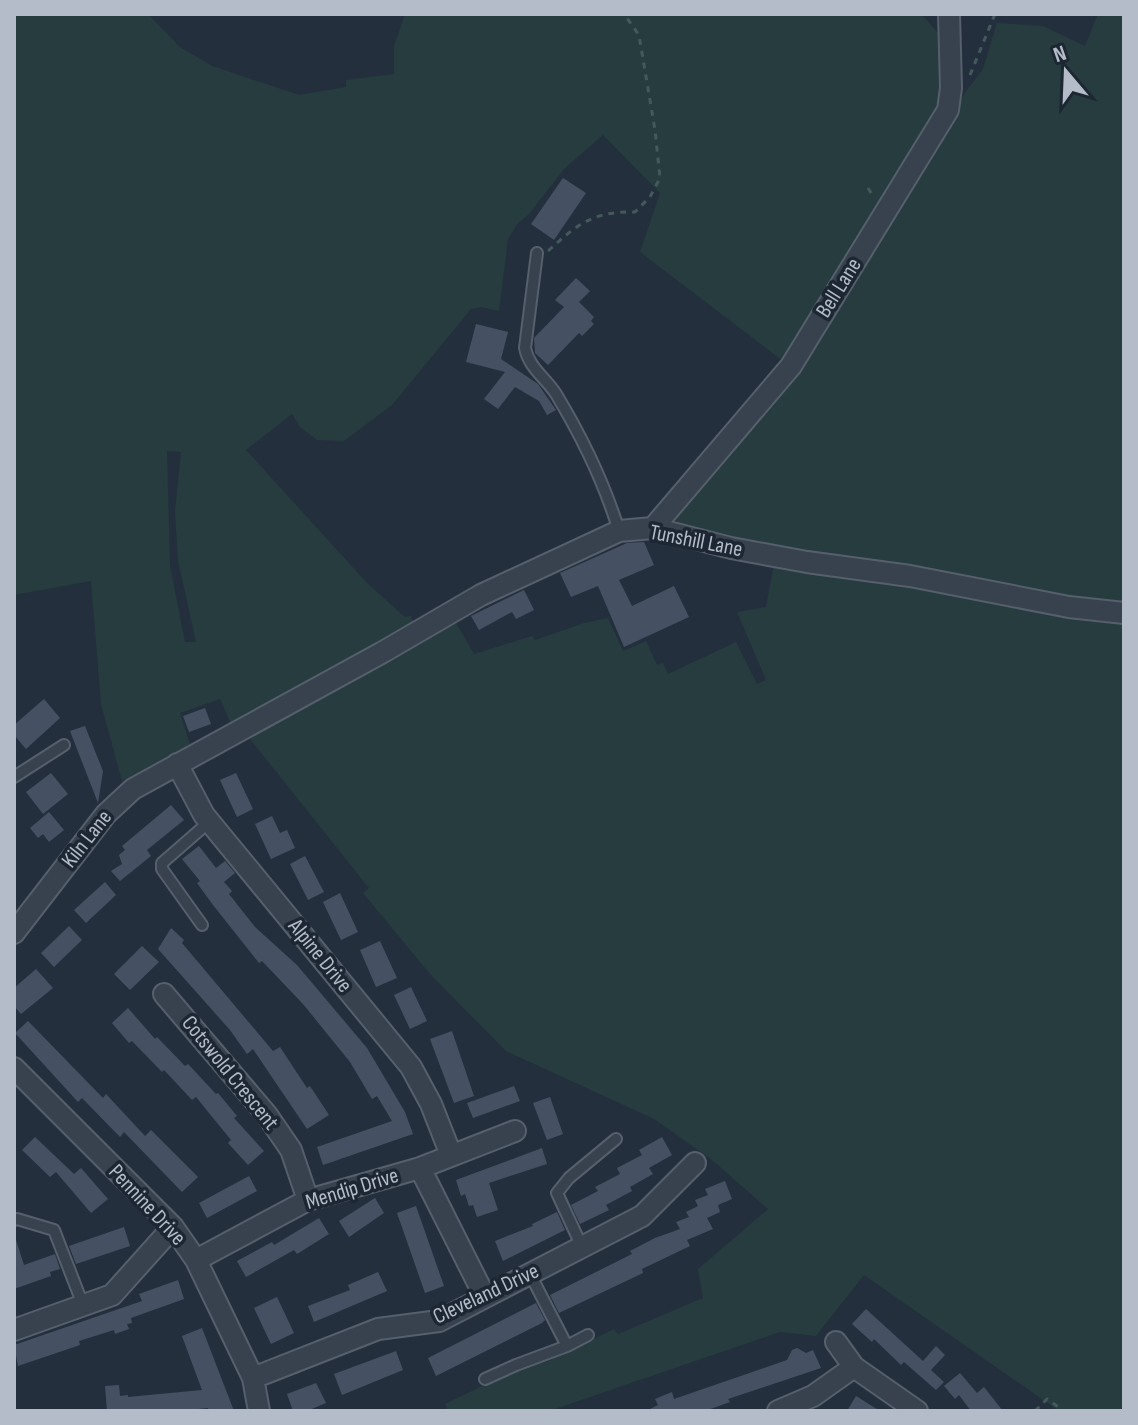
<svg xmlns="http://www.w3.org/2000/svg" width="1138" height="1425" font-family="'Sofia Sans Condensed',sans-serif">
  <style>
    .green { fill: #263c3f; fill-rule: evenodd }
    .building { fill: #455162 }
    .lines { fill: none; stroke-linecap: round; stroke-linejoin: round }
    .service-casing { stroke: #565f6c; stroke-width: 14 }
    .minor-casing { stroke: #565f6c; stroke-width: 24 }
    .path { stroke: #44595c; stroke-width: 3; stroke-dasharray: 6 6; stroke-linecap: butt }
    .service { stroke: #38414e; stroke-width: 10 }
    .minor { stroke: #38414e; stroke-width: 20 }
    .labels { text-anchor: middle; dominant-baseline: central; stroke-width: 7; stroke-linejoin: round; paint-order: stroke }
    .street-label { font-size: 22px; fill: #b4bcc9; stroke: #1d2633 }
  </style>
  <rect width="100%" height="100%" fill="#242f3e"/>
  <!-- green -->
  <path class="green" d="M14,14H148L180,47L212,66L299,95L346,87V80L394,74V46L405,14H921L940,35V109L783,361L640,252L660,193L603,135L565,168L529,214L517,224L508,239L499,311L481,307L471,309L392,405L344,441L317,440L300,427L292,414L246,450L368,584L405,617L411,616L414,627L231,724L220,699L180,713L190,745L122,781L101,704L91,581L14,595ZM167,451L181,452L175,511L178,561L196,642H185L170,566Z
    M1098,14H1124V607L822,558L684,528L675,520L792,375L929,157L964,94L983,69L997,23L1043,26L1085,46Z
    M774,563L913,583L1010,606L1124,621V1411H1059L864,1275L816,1336L780,1332L549,1411H448L445,1404L515,1370L546,1362L614,1329L618,1334L703,1298L698,1269L768,1209L711,1159L654,1119L506,1051L430,974L363,893L369,888L246,734L455,621L474,654L532,636L535,640L584,623L608,618L623,651L646,641L657,665L663,663L668,674L736,642L757,684L766,680L737,612L766,607Z"/>
  <!-- building -->
  <path class="building" d="M563,178L586,193L554,240L531,224Z
    M576,278L590,291L579,302L594,317L591,321L594,324L582,336L579,333L548,365L535,353L534,338L564,307L555,300Z
    M476,324L508,332L501,359L538,384L556,410L547,415L539,401L515,387L498,409L484,399L505,372L466,362Z
    M644,542L654,565L619,580L632,606L674,586L689,617L624,647L598,586L571,597L560,573L627,543Z
    M524,590L534,610L516,619L512,612L479,630L471,616Z
    M44,699L60,718L26,749L14,735V725Z
    M205,708L211,724L189,732L183,716Z
    M85,726L103,771L98,803L70,731Z
    M51,773L68,794L43,814L26,792Z
    M236,773L253,809L237,817L220,780Z
    M171,805L184,820L147,850L151,856L120,881L111,871L122,864L119,855L125,850L122,846Z
    M49,812L64,830L49,842L43,834L38,838L30,828Z
    M272,816L280,833L287,830L295,848L271,859L255,824Z
    M199,846L216,868L225,861L235,873L224,882L232,891L229,894L255,927L297,965L367,1048L405,1112L413,1134L323,1165L317,1147L392,1121L377,1096L372,1099L350,1062L303,1004L262,961L259,963L213,905L197,883L200,881L182,859Z
    M305,856L324,892L308,900L290,864Z
    M105,882L116,895L86,923L74,910Z
    M340,893L358,932L341,940L323,902Z
    M69,926L82,940L54,967L41,953Z
    M171,928L184,940L182,943L273,1051L280,1047L307,1088L310,1086L329,1115L307,1129L253,1049L247,1054L230,1030L158,949Z
    M380,941L397,978L376,987L360,950Z
    M142,946L159,962L130,990L114,974Z
    M36,969L53,988L21,1014L14,1006V988Z
    M411,987L427,1021L410,1029L394,995Z
    M128,1008L155,1039L157,1037L185,1066L188,1064L216,1094L218,1093L237,1116L234,1118L264,1151L248,1165L228,1143L231,1140L196,1097L192,1100L164,1070L162,1072L132,1041L129,1043L112,1023Z
    M28,1021L103,1098L106,1094L145,1136L151,1130L198,1177L182,1192L124,1132L120,1137L82,1098L78,1102L15,1033Z
    M452,1031L474,1096L454,1103L430,1039Z
    M514,1086L520,1101L473,1118L467,1103Z
    M550,1097L563,1134L547,1140L533,1103Z
    M35,1137L74,1174L81,1168L108,1199L91,1213L56,1172L50,1177L22,1150Z
    M662,1137L672,1155L649,1168L653,1174L630,1187L632,1191L606,1205L609,1210L580,1224L571,1205L598,1191L595,1187L620,1174L617,1168L642,1155L639,1150Z
    M542,1148L547,1164L489,1183L498,1210L477,1217L473,1205L469,1206L465,1194L461,1196L456,1180Z
    M249,1176L257,1191L207,1218L199,1203Z
    M725,1181L732,1199L718,1205L720,1212L707,1218L713,1229L687,1240L690,1246L642,1269L643,1273L559,1313L550,1295L632,1254L630,1251L655,1238L680,1229L676,1222L689,1217L686,1212L698,1206L695,1200L708,1195L705,1189Z
    M375,1198L384,1213L349,1237L339,1221Z
    M416,1206L444,1286L425,1293L397,1213Z
    M557,1212L565,1230L503,1261L495,1241L533,1226L532,1224Z
    M319,1218L329,1234L297,1254L294,1250L246,1277L237,1261L272,1242L274,1245Z
    M124,1227L130,1246L76,1264L69,1246Z
    M16,1240L24,1265L55,1254L60,1269L50,1272L51,1276L14,1289Z
    M378,1272L387,1291L314,1322L308,1306L350,1290L348,1285Z
    M178,1280L184,1299L131,1318L132,1323L127,1324L129,1329L115,1334L114,1330L79,1341L80,1345L18,1366L14,1345L142,1301L139,1294Z
    M277,1297L294,1333L271,1344L254,1308Z
    M536,1303L545,1320L542,1323L436,1376L428,1358Z
    M866,1309L923,1361L936,1346L945,1355L931,1370L944,1382L936,1390L904,1362L901,1365L874,1339L872,1342L852,1324Z
    M202,1328L234,1411H209L208,1408L179,1411H107L105,1386L119,1385L120,1396L128,1395V1397L202,1390L182,1336Z
    M797,1348L806,1353L813,1350L821,1368L728,1399L730,1402L705,1411H646L658,1405L655,1399L672,1392L674,1399L787,1360L792,1350Z
    M396,1351L403,1370L342,1395L334,1374Z
    M960,1373L977,1393L984,1387L1003,1411H971L959,1395L955,1399L944,1386Z
    M316,1383L326,1403L307,1411H293L287,1394Z
    M856,1396L880,1411H847Z"/>
  <g class="lines">
    <!-- service casing -->
    <g class="service-casing">
      <path id="service" d="M537,253L525,348C529,368 545,377 556,394C582,437 604,482 619,531
        M14,777L64,745
        M202,925L162,869V863L209,822
        M14,1220L17,1219L54,1230L83,1305
        M582,1247L557,1193L569,1178L616,1139
        M567,1346L588,1335
        M485,1379L516,1365L567,1346L530,1274"/>
    </g>
    <!-- minor casing -->
    <g class="minor-casing">
      <path id="minor" d="M653,528L791,366L948,110L951,88L949,14
        M177,764L204,815L411,1067L431,1104L451,1155
        M14,933L106,814L133,789L383,652L481,595L619,531L653,528L731,548L807,562L910,576L1069,607L1124,613
        M164,994L267,1115L291,1150L308,1200
        M14,1068L173,1227L196,1260L253,1378L259,1411
        M420,1168L485,1297
        M196,1260L308,1200L420,1168L515,1131
        M14,1330L112,1295L173,1227
        M836,1342L854,1367L917,1411
        M253,1378L378,1329L439,1321L642,1216L695,1163
        M778,1411L813,1396L854,1367"/>
    </g>
    <!-- path -->
    <path class="path" d="M970,75L995,14
      M868,188L873,196
      M548,251C578,224 593,211 635,212L650,197L660,178L655,130L639,35L624,14
      M1035,1411L1047,1399L1064,1411"/>
    <!-- service -->
    <use href="#service" class="service"/>
    <!-- minor -->
    <use href="#minor" class="minor"/>
  </g>
  <g class="labels">
    <!-- street labels -->
    <g class="street-label">
      <text transform="translate(839 288) rotate(-58)">Bell Lane</text>
      <text transform="translate(696 541) rotate(11)">Tunshill Lane</text>
      <text transform="translate(87 839) rotate(-52)">Kiln Lane</text>
      <text transform="translate(320 956) rotate(51)">Alpine Drive</text>
      <text transform="translate(230 1073) rotate(51)">Cotswold Crescent</text>
      <text transform="translate(352 1189) rotate(-17)">Mendip Drive</text>
      <text transform="translate(147 1205) rotate(47)">Pennine Drive</text>
      <text transform="translate(486 1294) rotate(-25)">Cleveland Drive</text>
    </g>
  </g>
  <!-- border -->
  <rect width="1138" height="1425" fill="none" stroke="#b4bcc9" stroke-width="32"/>
  <!-- north arrow -->
  <g transform="translate(1066 72) rotate(341)" stroke="#1d2633" stroke-width="6" paint-order="stroke">
  <path d="M0-6L14 30L0 20L-14 30Z" fill="#b4bcc9"/>
  <text y="-12" font-size="22" font-weight="bold" text-anchor="middle" fill="#b4bcc9">N</text>
  </g>
</svg>
